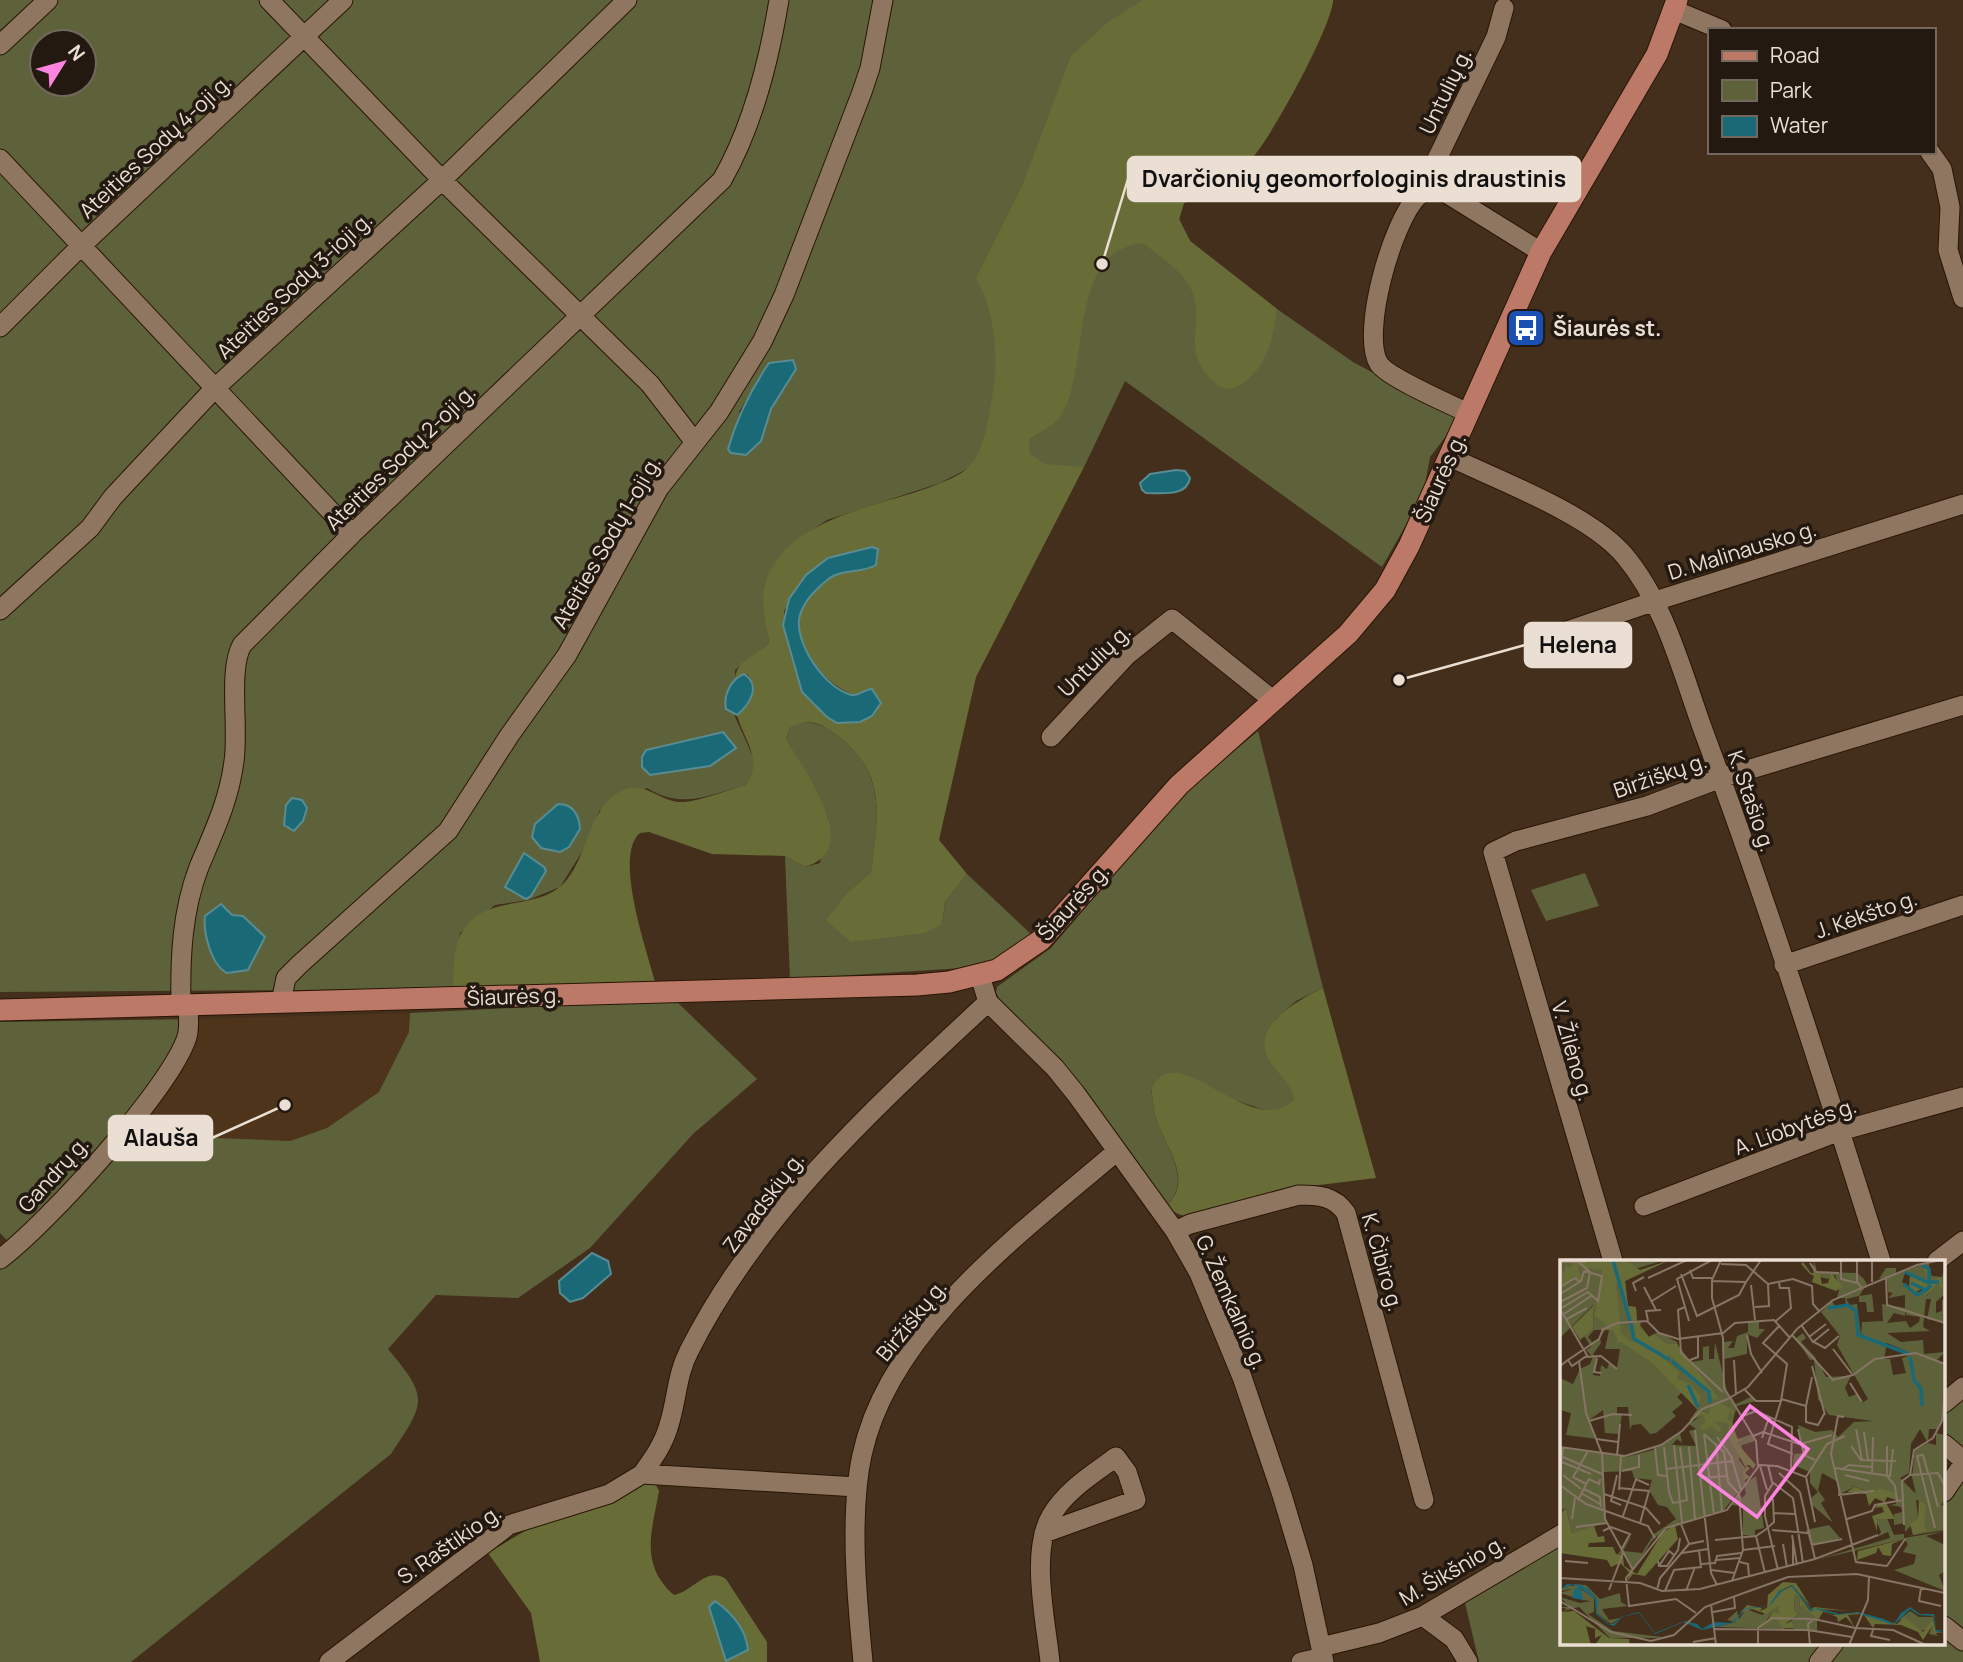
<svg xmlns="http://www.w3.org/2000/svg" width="1963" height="1662" font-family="Manrope,sans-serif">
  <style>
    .built { fill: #4e341b }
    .green { fill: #5e623b; fill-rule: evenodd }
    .forest { fill: #686c37; fill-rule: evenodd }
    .water { fill: #1a6977; stroke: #598c92; stroke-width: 2 }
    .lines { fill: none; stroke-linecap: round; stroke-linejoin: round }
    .minor-casing { stroke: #291604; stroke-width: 21 }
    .major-casing { stroke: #291604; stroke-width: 23 }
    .minor { stroke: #8e7661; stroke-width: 19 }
    .major { stroke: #bd7968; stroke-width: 21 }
    .labels { text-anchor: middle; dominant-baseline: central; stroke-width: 7; stroke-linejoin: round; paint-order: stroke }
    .street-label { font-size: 21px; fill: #ebded2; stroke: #231911 }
    .poi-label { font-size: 21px; font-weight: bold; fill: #ebded2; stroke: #231911; text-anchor: start }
    .inset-river { fill: none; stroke: #1a6977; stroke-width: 3.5 }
    .inset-road { fill: none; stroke: #867565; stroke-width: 2 }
    .view { fill: #fe85df; fill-opacity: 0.15; stroke: #fe85df; stroke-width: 3.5 }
    .inset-edge { fill: none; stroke: #ebded2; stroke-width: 3.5 }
    .leader { fill: none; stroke: #ebded2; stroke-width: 2.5 }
    .callout-dot { fill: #ebded2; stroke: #231911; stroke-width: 2.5 }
    .callout { fill: #ebded2; stroke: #ebded2; stroke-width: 2.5 }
    .callout-label { font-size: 23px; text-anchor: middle; font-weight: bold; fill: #111 }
  </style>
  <rect width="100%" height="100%" fill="#432f1c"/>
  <!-- built -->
  <path class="built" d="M410,1013L409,1032L379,1092L327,1128L290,1141L216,1138L141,1120L190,1053L198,1019Z"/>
  <!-- green -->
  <path class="green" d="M0,0H1333C1332,26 1271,139 1251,159C1232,179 1210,192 1184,203L1179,219L1190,241L1277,309L1353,362L1459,419L1430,457L1423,495L1382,567L1125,381L1084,467L1048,506L969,468L940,483L827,520L800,538L763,602L769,642C759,654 747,660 735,670V680L726,697L755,761V773L746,785C708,795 683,810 647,788L599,811L585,847L560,887L528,900L495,905L460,933L452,989L0,992ZM42,42H84V84H42ZM793,360L791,378L771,409L761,441L739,412L769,363Z
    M801,722C818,722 827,727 840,738C887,774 878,820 871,872L849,891L851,942L942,925L945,902L967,874L1032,935L995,959L962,968L790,979L785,856L805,867L820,863L828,817L786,738L790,728Z
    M1258,731L1323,988L1296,1001L1275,1020L1294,1099L1285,1109L1270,1112L1161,1075L1151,1089C1153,1099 1153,1111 1157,1121C1167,1150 1193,1180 1166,1206L1005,1011L996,992L997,987L1051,948L1181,796Z
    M1585,873L1599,906L1546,921L1531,890Z
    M675,1000L757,1079L693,1134L590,1248L518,1298L436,1295L388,1349C430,1399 425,1402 391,1454L131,1662H0V1262L16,1250L0,1233V1022L198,1019L190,1053L142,1119L216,1138L290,1141L327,1128L379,1092L409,1032L410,1013Z
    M1963,1383V1662H1479L1464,1599L1562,1546V1643H1944V1483L1958,1463L1944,1451V1399Z"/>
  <!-- forest -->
  <path class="forest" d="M1143,0H1333C1332,26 1271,139 1251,159C1232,179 1210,192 1184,203L1179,219L1190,241L1277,309C1273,336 1269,362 1246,381C1238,388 1227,392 1218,385C1176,353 1208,321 1190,287C1181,270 1158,255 1143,243C1065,251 1092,371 1060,417C1053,426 1038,433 1029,439L1030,454L1045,464L1084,467L976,677L939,840L967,874L945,902L942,925L924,933L851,942L826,920L849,891L871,872C878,814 888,773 835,734C819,722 807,718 790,728L786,738C804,772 865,849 805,867L785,856L712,854L649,832L640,833C613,855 647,951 655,982L452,989C454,973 453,946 462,932C484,894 532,911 561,886C589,860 585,813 619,792C644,777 660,804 684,802C704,800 727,790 746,785C764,759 744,741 737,715C750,704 758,692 748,675H740L735,680C736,658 757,657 769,642C767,629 763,613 763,600C768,522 872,508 928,488C940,483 961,476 970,466C986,446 989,416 993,391C999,356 994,308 976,278L1022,186L1071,56L1108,22ZM872,547L878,558L876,565C861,574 840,568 826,580C815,590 805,601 800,615C790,645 829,689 857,696L866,689L876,707L872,716L815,706L802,692L789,649L784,611L798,585L828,558Z
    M1323,988L1376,1178L1303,1187L1197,1216C1183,1217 1177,1215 1166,1206C1194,1180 1167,1150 1157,1121C1153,1111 1153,1099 1151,1088L1161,1075C1166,1074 1173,1072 1177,1073C1212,1078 1263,1133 1294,1099C1290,1081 1276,1073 1268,1058C1251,1025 1300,999 1323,988Z
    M647,1481L655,1483L659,1491C652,1531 639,1564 674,1595C694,1591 706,1566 726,1579L767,1642V1662H540L531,1613L488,1553L540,1522Z"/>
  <!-- water -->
  <path class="water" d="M793,360L796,369L771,409L761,441L746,455L731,453L728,449C737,417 750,391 769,363Z
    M1176,470L1185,471L1190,478C1187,497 1162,493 1146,493L1142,490L1140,483L1150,474Z
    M872,547L878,549L876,565C861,574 840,568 826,581C815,590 804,601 800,615C792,641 826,690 852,695C860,696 864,689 872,689L881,703L872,716L860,722L837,723L827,717L802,692L783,625L789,599L806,575L828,558Z
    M744,674C762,686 749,705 737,715L726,709C723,695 731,679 744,674Z
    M723,732L736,748L710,766L650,775L642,767V757L646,750Z
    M292,798L302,800L307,808L303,821L294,831L284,825L286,805Z
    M558,804C573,804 579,815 580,829L569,847L560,852L541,848L532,837L535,824Z
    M524,853L544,867L546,871L531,896L526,899L505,887Z
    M221,904L232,915L243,916L265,937L248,970L227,973C211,965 203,932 205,916Z
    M592,1253L608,1261L611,1274L583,1298L570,1302L560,1293L559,1281Z
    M715,1601C732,1613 746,1629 748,1650L726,1661L709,1607Z"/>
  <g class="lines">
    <!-- minor casing -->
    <g class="minor-casing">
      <path id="minor" d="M269,0L442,180L650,384L694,441
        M1674,10L1722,30
        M0,45L48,0
        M1930,152L1942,169L1950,207L1948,250L1963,298
        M0,159L352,534
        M1438,188L1541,252
        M0,327L81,246L343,0
        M1468,413C1450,404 1389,378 1379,364C1360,333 1393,220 1418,196C1424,191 1430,190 1438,188L1437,159L1496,37L1504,8
        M1450,457C1500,481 1589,514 1624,555C1667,606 1683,677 1706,738C1770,910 1826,1086 1881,1261
        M0,610L90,528L113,497L214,389L442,180L627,0
        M1535,642L1655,601L1963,504
        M1051,737L1127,655L1172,619L1274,701
        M1784,965L1963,905
        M980,976L988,1002L1055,1068L1076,1094L1175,1231L1199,1273L1242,1377L1282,1495L1303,1565L1324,1662
        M281,1002L286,978L300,964L448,831L509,736L567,655L659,488L719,412L762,342L784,295L862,92L870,68L883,0
        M181,1005C180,958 182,911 199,867C214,831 229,801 234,761C239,729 228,669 242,645L352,534L722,180C753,126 769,61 779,0
        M1644,1206L1840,1131L1963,1097
        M1175,1231L1190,1224L1299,1195C1319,1195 1334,1196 1346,1213L1424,1500
        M0,1259C46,1225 170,1089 187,1037C190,1027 188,1015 188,1004
        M1613,1261L1493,852L1516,841L1647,806L1721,778L1963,705
        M1937,1261L1963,1241
        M1944,1403L1963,1387
        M1944,1444L1963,1460
        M642,1474C652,1460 663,1445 668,1428C677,1402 676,1376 689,1351C759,1212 875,1107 988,1002
        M1944,1492L1963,1464
        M1044,1533L1136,1500L1127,1472L1116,1457C1093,1474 1066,1490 1051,1516C1030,1552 1046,1622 1050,1662
        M1423,1616L1454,1639L1468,1662
        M1944,1626L1963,1641
        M1321,1647L1379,1633L1423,1616L1562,1534
        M329,1662L509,1525L609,1494L642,1474L857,1487
        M863,1662C857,1600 849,1515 862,1455C889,1328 1024,1231 1117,1151
        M1301,1662L1323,1657
        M1819,1662L1834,1643"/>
    </g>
    <!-- major casing -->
    <g class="major-casing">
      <path id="major" d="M0,1010L917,985L949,982L997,970L1041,940L1179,785L1348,634L1385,590L1409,546L1541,252L1657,54L1677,0"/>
    </g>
    <!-- minor -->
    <use href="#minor" class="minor"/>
    <!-- major -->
    <use href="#major" class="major"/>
  </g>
  <!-- icons -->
  <defs>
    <g id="bus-square" transform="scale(2.0125)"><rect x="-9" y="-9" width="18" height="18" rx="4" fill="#1a4fb4" stroke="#231911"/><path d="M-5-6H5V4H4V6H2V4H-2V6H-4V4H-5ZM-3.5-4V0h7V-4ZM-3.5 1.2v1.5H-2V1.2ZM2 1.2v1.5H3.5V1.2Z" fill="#fff"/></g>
  </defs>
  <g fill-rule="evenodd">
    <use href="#bus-square" x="1526" y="328"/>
  </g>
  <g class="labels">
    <!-- street labels -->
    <g class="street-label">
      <text transform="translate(1445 91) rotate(-64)">Untulių g.</text>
      <text transform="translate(155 146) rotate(-43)">Ateities Sodų 4-oji g.</text>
      <text transform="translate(294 285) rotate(-43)">Ateities Sodų 3-ioji g.</text>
      <text transform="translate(400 457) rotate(-44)">Ateities Sodų 2-oji g.</text>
      <text transform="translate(1440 478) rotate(-66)">Šiaurės g.</text>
      <text transform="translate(606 542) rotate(-60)">Ateities Sodų 1-oji g.</text>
      <text transform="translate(1742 550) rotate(-17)">D. Malinausko g.</text>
      <text transform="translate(1094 660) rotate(-45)">Untulių g.</text>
      <text transform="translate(1660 775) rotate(-19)">Biržiškų g.</text>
      <text transform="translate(1752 801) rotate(71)">K. Stašio g.</text>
      <text transform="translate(1073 902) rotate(-48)">Šiaurės g.</text>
      <text transform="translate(1866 914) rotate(-19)">J. Kėkšto g.</text>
      <text transform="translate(514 996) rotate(-2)">Šiaurės g.</text>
      <text transform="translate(1573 1051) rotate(74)">V. Žilėno g.</text>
      <text transform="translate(1795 1126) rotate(-20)">A. Liobytės g.</text>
      <text transform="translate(53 1174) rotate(-48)">Gandrų g.</text>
      <text transform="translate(763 1202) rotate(-53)">Zavadskių g.</text>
      <text transform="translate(1383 1262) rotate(74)">K. Čibiro g.</text>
      <text transform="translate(1232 1302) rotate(66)">G. Žemkalnio g.</text>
      <text transform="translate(911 1320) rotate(-51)">Biržiškų g.</text>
      <text transform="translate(449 1544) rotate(-35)">S. Raštikio g.</text>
      <text transform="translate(1452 1570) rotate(-30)">M. Šikšnio g.</text>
    </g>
    <!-- poi labels -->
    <g class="poi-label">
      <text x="1553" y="328">Šiaurės st.</text>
    </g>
  </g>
  <!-- overview -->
  <g transform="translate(1560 1260)">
    <rect width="385" height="385" fill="#432f1c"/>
    <path d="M0,0H105L75,9L78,14L65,21L68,46L76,47L77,61L89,77L98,72L117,82L120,92L131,102L143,100V87L149,86V99H154L155,82L169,139L176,144L191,137L196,141L177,146L172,164L178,179L192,174L195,181L182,185L179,200L186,209L185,224L196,216L204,268L195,270V276L183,275V246L171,245L180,234L182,238L186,234L184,225L163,251L104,268L103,277H97L99,274L91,282L74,310L65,294H58L72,275L63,291L82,293L94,274L116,259L107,247L98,245L89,230L92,220L74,218L72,211L43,212L46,263L12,273L6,248L0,251V187L66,197L93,190L120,173L122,183L117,179L112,185L136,186L129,171L136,169L129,164L142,155L122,132L117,137L123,143L112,152L116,156L96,173L90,174L81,164L72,165L70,170L68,147H57V154H62L59,174L45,173L43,150L29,160L37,179L6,175L11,153L0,150V118L13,124L20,109L30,104L33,97L26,90L31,87L25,77L20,78L33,68L34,49L33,45L0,78ZM34,70H49L45,89H60L57,108L49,103L47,109L41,105L40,116L33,115L37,99L33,94L41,83L40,79L32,82L28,77ZM254,0L257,12L297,13L303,18L307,24L299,36L312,34L314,52H307L306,42H299V36L286,39L290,45L297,44L301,76L302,62L323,61L322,44L345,48V35L328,38L333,33L328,32L327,17L319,19L326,8H336V14L369,2V8L364,5L369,19V10L372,16L382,17L385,8V34L376,42V53L382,51V39L385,43V62L367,59L371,39H366L363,67L370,71L327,73L341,82L363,80L364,94L385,92L377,100L385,104V157L377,169H369L368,183L376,185V173L385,175V238L381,245L385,246V270L347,276L368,271L364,267L361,241L356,240L358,258L345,272V263L334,265V254L342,252L341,247L330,245L336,244V233L309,232L291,225L294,227L278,235V222L262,213L258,230L265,240L261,243L273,263L251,244L250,239L258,232L250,223V212L233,205L234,194L244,193L238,165L255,172L272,170L278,177L294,162L313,161L269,155L258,139L254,99L250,100L236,78L243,73L246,78L241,82L255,97L266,117L291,116L285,128L289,137L297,134L302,143L308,139L277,85L280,76L261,52L272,41L275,46L286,45L285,38H277L280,26L275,15L268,19L253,15ZM345,13L368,21L375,22L367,36V32L355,34L364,31L354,33L342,22ZM345,50L346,55L360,57L359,62L350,68L346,61L327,63L334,53L345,56ZM327,83L346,91L348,96L342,98L346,113L333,115L330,99H324ZM360,169L368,183L355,190L352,217L356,234L340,218L349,213L351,184ZM188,61H199V69H205L197,78L187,74V94L164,99V82L173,81L168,88H174L177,76L188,72ZM326,256L334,275L344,274V278L385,271L366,276L385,285V311L379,315L385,331L334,310L354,304L356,295L343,292L348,284L344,279L260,299L330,278L328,272L317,277L321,272L316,260ZM269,265L280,278L251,285L246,270ZM13,324L26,325L40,339L60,333L61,342L68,346L42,349L49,360L60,358L51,364L37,353V339L28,329ZM7,326H17L34,338V352L28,354L53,371L110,378H50L19,347L0,352L7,349L0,347H10L0,337L20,343L31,341L23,340L16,328L17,334L12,337L0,333L12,329L0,331ZM235,334L240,339L239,349L243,346L257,356V372L234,370L232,361L224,369L156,367L176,362L167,360L177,351L179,359L186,349L202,355L219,346V353L213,351L204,364L216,358L223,368L239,354L234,351ZM350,351L359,357H374L371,366L378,376L369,374L371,368L360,371L340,359Z" fill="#5e623b" fill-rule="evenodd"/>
    <path d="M15,0H66L80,10L110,0L65,21L68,46L76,47L77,61H81L80,67L89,77L94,74L106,84H117L160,140L152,139L108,93L110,100L95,91L119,112L117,119L129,123L141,136L137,149L91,102L61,82L54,84L58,81L53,70H45L41,76V71L48,66L35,56L42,10L18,6L21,21L13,16L5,27L0,20V2L4,15L6,5L10,8ZM56,23L63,31L73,78L93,90L67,79L61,72ZM243,2L251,13L260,14L262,24L268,23L271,13L283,27L276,31L252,22L254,16L250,14L241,4ZM363,5L369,8L370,22L380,17L385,32L378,23L366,36L367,32L359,36L355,34L364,31L361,29L355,33L349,28L350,14L368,21ZM34,45L33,68L20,80L12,67ZM161,143L174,151L172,155L170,150L167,160L172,161L177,179H184L177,183L196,205L193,209L190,205H185L190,208L185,213L190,217L183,221V213L186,208L169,178L168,163L155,161L162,170L158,172L150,166L148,170L138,169L146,162L143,155L129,161L137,150L149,154L151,145ZM290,225L309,232L320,229L336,233V240L327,237L325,241L335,259H317V271L312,256L324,252L322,247L313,248L324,242L315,238L309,246L306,234L287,232L294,227ZM359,240L366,245L364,266L368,271L353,275L350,264L358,258ZM6,248L12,273L34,266L38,277L44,276L45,282L29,283L28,287H53L56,294L63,295L64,306L77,314L103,272L115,265L118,279L85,316L73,314L67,322L70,313L60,303L51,307L47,300L0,293V249L2,252ZM344,279L332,284L331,296L323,295L318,287L316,293L297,300L298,291ZM223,322L236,323L251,347L232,325L219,331L209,346L222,331L232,326L250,351L254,347L290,351L257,349L272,355L297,353L302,354L288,355L295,368L286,357L278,362L277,357L263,352L258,360L243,346L239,349L240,339L235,334L234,351L239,354L225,364L232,361L234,368H222L216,358L205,365L213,351L219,353V346L206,354L192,349L180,353L187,345L202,348L200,351L207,348L208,335ZM14,351L49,378L69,379L70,385H35L42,375L35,378V369L26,366L31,385H0V352ZM304,355L337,364L344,357L363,372L373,359L376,372L385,373H374L372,366L363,380L358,372L341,365L315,364L313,368Z" fill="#686c37" fill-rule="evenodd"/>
    <path d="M7,324L22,325L28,329L38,340L37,353L49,364H53L61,357L79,352L95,373L125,361L137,364L142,369L154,362L171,363L186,348L209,346L219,331L232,325L252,350L258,348L279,354L298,352L324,359L334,364L341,353L350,347L360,354H374L376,370L385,371L376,372L373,356L359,355L350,349L334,365L297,353L277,355L256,349L252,352L231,326L222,331L210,346L186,349L173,363L142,370L124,362L95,374L79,353L62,357L54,366L48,364L36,354L35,339L21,328L23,340L12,338L15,328H21L12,325L0,330Z" fill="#1a6977"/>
    <path class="inset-river" d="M53,0L70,61M362,5L369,9V22H379M345,12L369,23M351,23L366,30L371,25M344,24L357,35L368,29M268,48L288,45L296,51L298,75L349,94M71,63L74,79L110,100M350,97L354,120L361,129L362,146M112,101L149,132L150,143M128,125L138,147"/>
    <path class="inset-road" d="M161,0L152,20V38L163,78L164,128L171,139M281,0V19L297,23M297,0V21L302,29M312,0V22M0,2H26M250,3L256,12L279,13M161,4L186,5L208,24M130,10L133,18H152M121,14L137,56L179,35L186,22M326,17L327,45L385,63M88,18L127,0M152,21L186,22L201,0M208,24L233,19L252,26L253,44L260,52M191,25L195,60M0,27L15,18L20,22M84,27L96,50M76,31L73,23L84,17M0,34L21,21L24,11L42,16L38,41L28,32L0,49M92,41L116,26M0,42L27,28L30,12L16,0M125,47L118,50L121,93L163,132M195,47L209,46L208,24M0,49L28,97M4,54L31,36M7,59L27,48M88,61L86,51L101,50M129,61L117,19L152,0M216,61L231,48L229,28H220L219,23M242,66L253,82L269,69M187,75L191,94L202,113M232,75L273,120L293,115L315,99L356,93L385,104M249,77L266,64M254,82L265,88L279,76M273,89L292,114M37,98L34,112L41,113M8,100L39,79L43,69L57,63L87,61L99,73L118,79L163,73L175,63L214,60L230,78M130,100L138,97V77M174,100L176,134M19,101L26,153L42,194L45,259L73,310M0,106L8,100L12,106L25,97L41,96L57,109M252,106L265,155M290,123L302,142M185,130L196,141H221L227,104L203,83L220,65M171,137L188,127L237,69L273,40L357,5L381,0M221,139L246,146V162L258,165L264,154M221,141L208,184L233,194M246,146L252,117M183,156L196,151L232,167L231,211M284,157L278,156L271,194L296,302L327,306M29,161L53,154L72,155M238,169L244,195L255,200M296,169L302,200M135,170L151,313L157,325M304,172L308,200M144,174L154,255M144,174L164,192L168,222L178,233M193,176L203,172L239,184M157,177L171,196L181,230M202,178L209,157M36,179L58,182M156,183L162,251M241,184L272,175M114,185L122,262M291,186L301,200L336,201M327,186V216L335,226L337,240M0,187L65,196L101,185L122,171L142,149L170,138M95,187L98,215L106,216M104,187L109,232L113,243L119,242M129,187L135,259M57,196L60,164M3,197L42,214M2,202L31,214M199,205L217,206L246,217L255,262M208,205L212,222L233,238L243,303M200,206L207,230M275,208L330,216L333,189M106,209L173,201M281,210L289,205L312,207M62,211L79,207V195M219,213L240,232M368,213L363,195L357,196L375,268M369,213L378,247M312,214L313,177M3,215L21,229M57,215L51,241L61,245M285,215L309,221M350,215L378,213L385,226M0,217L3,188M246,217L267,184L285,176M141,218L167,216M213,223L205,236V256L218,310M26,224L13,217L28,191M0,225L26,244L88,266L95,278M59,228L89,231L80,263M24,229L40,237L41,247M59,230L61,196M240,232L255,299M21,233L40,244M44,234L86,248L100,264M278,235L314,231M18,240L29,219L39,224L40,219M119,242L127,240L120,187M213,253L235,254M63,256L76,219L89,225M12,259L15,238M287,259L312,251L315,245L343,240M121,264L129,284M344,265L342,221L350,215L354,190L373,178L382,161L385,135M16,267L47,263M212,270L248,273M43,271L51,267L70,274L61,290M232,275L237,305M196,276L205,313M155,280L196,276L205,270L214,262L213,239M223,284L227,307M251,285L282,279M183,290L215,286M122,293L148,289M156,300L180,298M5,301L28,303M98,301L99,306H107L118,290L120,278M180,302L188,304L189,317M141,304L155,303L157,296L181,293M99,306L109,291L114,295M233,306V282M327,306L345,279M151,310L175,313M0,318L80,323L102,331L140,329L255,299L318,275M172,321L183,290L179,234M361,328L359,341L381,346M49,330L63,293M97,330L100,318L129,284L144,281M105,331L114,310L141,307L139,291M126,331L135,307M0,341L51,372L91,381L114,375L145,347L228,317L297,314L385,333M151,344L156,385M153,352L175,348L174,337M136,353L116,339L69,346L66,318L106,268L167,250L198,207L196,181L170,137M155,369L248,370L292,377M313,370L311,376L330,380M133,382L156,378M198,385V368L212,358L252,359M250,385L248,364L254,359L295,368L333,370L366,385M289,385L308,340L309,316"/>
    <path class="view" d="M190,146L248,189L197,257L139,214Z"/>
    <rect width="385" height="385" class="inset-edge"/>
  </g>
  <!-- callouts -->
  <path class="leader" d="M1102 264L1128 179M1399 680L1525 645M285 1105L212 1138"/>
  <g class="callout-dot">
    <circle cx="1102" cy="264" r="7"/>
    <circle cx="1399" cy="680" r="7"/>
    <circle cx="285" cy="1105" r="7"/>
  </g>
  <g class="callout">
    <rect x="1128" y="157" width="452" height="44" rx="7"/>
    <rect x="1525" y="623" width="106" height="44" rx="7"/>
    <rect x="109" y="1116" width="103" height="44" rx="7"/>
  </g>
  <g class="callout-label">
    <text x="1354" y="187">Dvarčionių geomorfologinis draustinis</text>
    <text x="1578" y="653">Helena</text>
    <text x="161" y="1146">Alauša</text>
  </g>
  <!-- legend -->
  <rect x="1708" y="28" width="228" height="126" fill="#231911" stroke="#73685e" stroke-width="2"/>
  <rect x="1722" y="51" width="35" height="10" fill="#bd7968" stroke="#73685e" stroke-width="2"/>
  <text x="1770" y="63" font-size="21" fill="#ebded2">Road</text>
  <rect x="1722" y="80" width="35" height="21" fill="#5e623b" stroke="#73685e" stroke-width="2"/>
  <text x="1770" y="98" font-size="21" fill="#ebded2">Park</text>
  <rect x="1722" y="116" width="35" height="21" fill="#1a6977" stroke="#73685e" stroke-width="2"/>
  <text x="1770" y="133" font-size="21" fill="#ebded2">Water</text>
  <!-- north arrow -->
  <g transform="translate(63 63) rotate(53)"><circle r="33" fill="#231911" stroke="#73685e" stroke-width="2"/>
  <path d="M0-5L12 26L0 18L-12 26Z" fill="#fe85df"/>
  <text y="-10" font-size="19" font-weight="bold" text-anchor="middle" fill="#ebded2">N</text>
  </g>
</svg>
